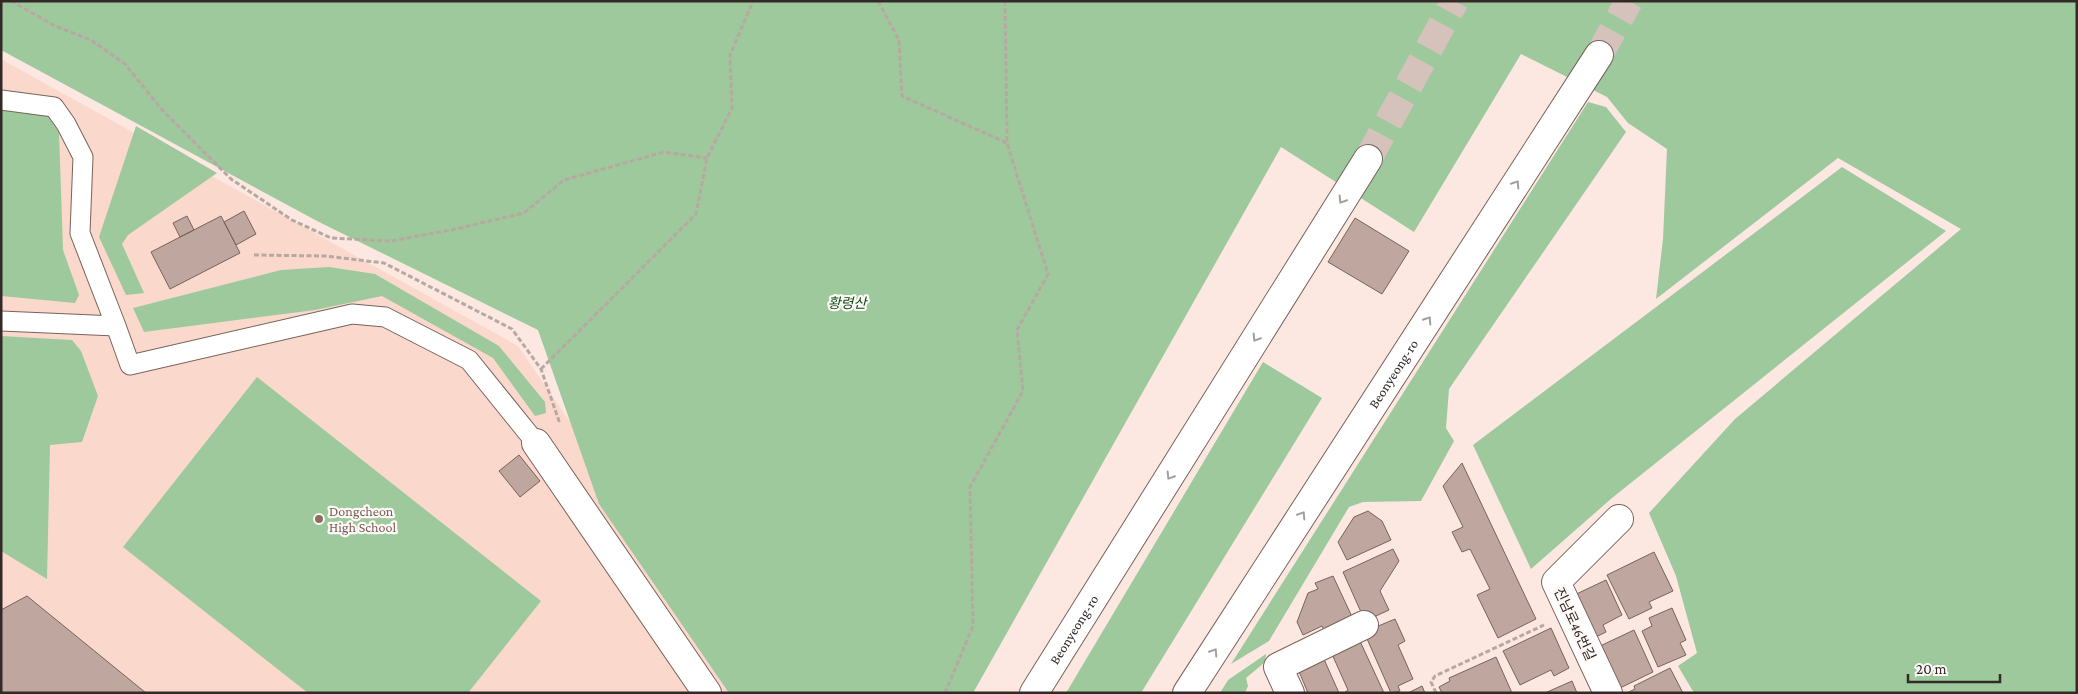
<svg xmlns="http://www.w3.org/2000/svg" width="2078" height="694" font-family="'Crimson Pro','Noto Sans KR',serif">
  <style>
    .built { fill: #fad8cc }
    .green { fill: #9dc99d }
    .building { fill: #bfa69e; stroke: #79635b }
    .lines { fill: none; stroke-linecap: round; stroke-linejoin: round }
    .highway-tunnel { stroke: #d4c2bb; stroke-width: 28; stroke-dasharray: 28 14; stroke-linecap: butt }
    .lane-casing { stroke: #79635b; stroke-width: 21 }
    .street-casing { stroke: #79635b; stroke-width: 30 }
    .highway-casing { stroke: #79635b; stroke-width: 30 }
    .path { stroke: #b8a8a2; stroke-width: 3; stroke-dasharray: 5 2.5; stroke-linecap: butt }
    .lane { stroke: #fff; stroke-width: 19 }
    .street { stroke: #fff; stroke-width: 28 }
    .highway { stroke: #fff; stroke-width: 28 }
    .oneway { stroke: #a39f9d }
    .education-dot { fill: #8d6e63; stroke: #fef9f7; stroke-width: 2 }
    .labels { text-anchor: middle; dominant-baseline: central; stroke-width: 4.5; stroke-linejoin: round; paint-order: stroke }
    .park-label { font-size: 14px; font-style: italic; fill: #0b4b14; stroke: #fef9f7 }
    .street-label { font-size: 14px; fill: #332926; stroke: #fef9f7 }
    .education-label { font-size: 14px; fill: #785e54; stroke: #fef9f7; text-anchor: start }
  </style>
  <rect width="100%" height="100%" fill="#fce8e0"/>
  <!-- built -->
  <path class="built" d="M1,59L518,346L756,693H1Z"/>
  <!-- green -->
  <path class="green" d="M1,1H2077V693H1694L1678,666L1697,653L1676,576L1649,513L1735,419L1961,229L1838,158L1656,299L1663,239L1667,149L1628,123L1607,97L1521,54L1414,232L1281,147L973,693H729L599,504L538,330L317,221L1,50Z
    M1588,102L1606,107L1626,132L1449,389L1446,428L1454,441L1421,501L1363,502L1349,507L1269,641L1231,664Z
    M1,108L48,115L59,133L63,250L79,295L75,303L1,296Z
    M136,126L217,173L128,235L122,244L144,293L126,295L99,237Z
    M1842,167L1946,231L1612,498L1531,569L1473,445Z
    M329,267L375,274L499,346L545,402L546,413L535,416L493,358L382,296L315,310L144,332L133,308L281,270Z
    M1,336L72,340L81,351L98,396L82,442L50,445L47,579L1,551Z
    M1263,362L1322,398L1141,693H1066Z
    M257,377L541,601L468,693H308L123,547Z
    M1266,654L1265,662L1246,678L1248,686L1245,693H1220L1228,680Z"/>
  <!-- building -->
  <path class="building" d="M244,211L256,234L236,245L224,222Z
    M187,216L194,230L180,237L173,223Z
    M221,216L240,253L170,289L151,252Z
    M1355,218L1409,251L1382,294L1328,262Z
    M519,455L540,481L520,497L499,471Z
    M1462,463L1536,619L1498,638L1477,595L1490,589L1470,549L1462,552L1452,532L1463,527L1443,486Z
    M1368,511L1382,521L1391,540L1347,560L1338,542L1354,517Z
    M1393,549L1399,561L1380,591L1389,610L1365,621L1343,572Z
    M1654,552L1673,591L1649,602L1652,608L1629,619L1607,575Z
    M1333,576L1354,621L1326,634L1322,626L1303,635L1297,622L1308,593L1318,589L1315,583Z
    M1606,580L1622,615L1603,625L1606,632L1588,641L1568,598Z
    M27,596L146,693H1V610Z
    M1672,608L1686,640L1680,643L1686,655L1658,667L1642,631L1652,626L1649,618Z
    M1395,619L1405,641L1398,645L1413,679L1398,686L1400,691L1391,693L1364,632Z
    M1551,628L1569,668L1554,676L1551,670L1520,685L1503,651Z
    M1634,630L1653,672L1618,689L1598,647Z
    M1359,639L1384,693H1344L1348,690L1331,652Z
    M1323,657L1339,693H1308L1298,669Z
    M1496,657L1512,693H1442L1439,687L1450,681L1449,678Z
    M1670,668L1683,693H1627L1635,689L1634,686Z
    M1572,681L1577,693H1545Z
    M1422,686L1425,693H1408Z"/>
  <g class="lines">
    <!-- highway-tunnel -->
    <path class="highway-tunnel" d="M1599,55L1629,1
      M1368,159L1455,1"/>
    <!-- lane casing -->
    <g class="lane-casing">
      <path id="lane" d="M1,100L54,107L66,124L83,157L80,233L116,326
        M1,321L116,326L130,365L352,314L385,317L469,360L536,443"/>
    </g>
    <!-- street casing -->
    <g class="street-casing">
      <path id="street" d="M536,443L707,693
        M1290,693L1278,667L1364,625
        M1608,693L1556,582L1619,519"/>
    </g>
    <!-- highway casing -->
    <g class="highway-casing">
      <g id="highway">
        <path id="s1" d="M1034,693L1368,159"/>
        <path id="s2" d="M1187,693L1599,55"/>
      </g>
    </g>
    <!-- path -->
    <path class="path" d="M11,1L55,26L91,40L125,64L163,111L231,179L292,220L331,238L391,241L456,229L524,213L564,180L664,152L707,158
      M878,1L899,40L902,96L1007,143L1005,1
      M254,255L325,256L384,263L512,329L541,369L560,424
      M541,369L696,214L707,158L732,108L730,55L753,1
      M945,693L973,626L970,487L1023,391L1017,330L1048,274L1007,143
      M1436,693L1431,682L1435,676L1544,625"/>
    <!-- lane -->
    <use href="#lane" class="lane"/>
    <!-- street -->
    <use href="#street" class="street"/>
    <!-- highway -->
    <use href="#highway" class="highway"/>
  </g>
  <!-- one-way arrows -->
  <defs><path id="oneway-chevron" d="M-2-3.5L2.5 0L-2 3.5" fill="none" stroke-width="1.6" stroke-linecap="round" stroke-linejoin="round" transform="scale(1.25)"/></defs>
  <g class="oneway">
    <use href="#oneway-chevron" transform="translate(1516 184) rotate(-57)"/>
    <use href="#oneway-chevron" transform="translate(1342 200) rotate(122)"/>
    <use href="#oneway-chevron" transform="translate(1428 320) rotate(-57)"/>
    <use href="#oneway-chevron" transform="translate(1256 338) rotate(122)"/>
    <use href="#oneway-chevron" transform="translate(1170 476) rotate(122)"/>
    <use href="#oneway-chevron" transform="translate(1302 515) rotate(-57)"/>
    <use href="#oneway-chevron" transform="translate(1214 652) rotate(-57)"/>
  </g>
  <!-- markers -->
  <circle class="education-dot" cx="319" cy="519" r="5"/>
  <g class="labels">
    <!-- park labels -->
    <g class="park-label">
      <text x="847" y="303">황령산</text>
    </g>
    <!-- street labels -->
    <g class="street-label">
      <text stroke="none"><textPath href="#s2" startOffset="380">Beonyeong-ro</textPath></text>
      <text transform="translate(1575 624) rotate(65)">진남로46번길</text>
      <text stroke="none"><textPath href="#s1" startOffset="75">Beonyeong-ro</textPath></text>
    </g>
    <!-- education labels -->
    <g class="education-label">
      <text x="329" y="511">Dongcheon<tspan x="329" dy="16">High School</tspan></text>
    </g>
  </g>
  <!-- border -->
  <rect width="2078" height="694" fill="none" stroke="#332926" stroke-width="5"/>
  <!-- scale -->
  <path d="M1908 674v8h92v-8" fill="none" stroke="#332926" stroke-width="2.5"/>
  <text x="1916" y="674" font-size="15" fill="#332926" stroke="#fef9f7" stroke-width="4" paint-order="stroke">20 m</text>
</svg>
